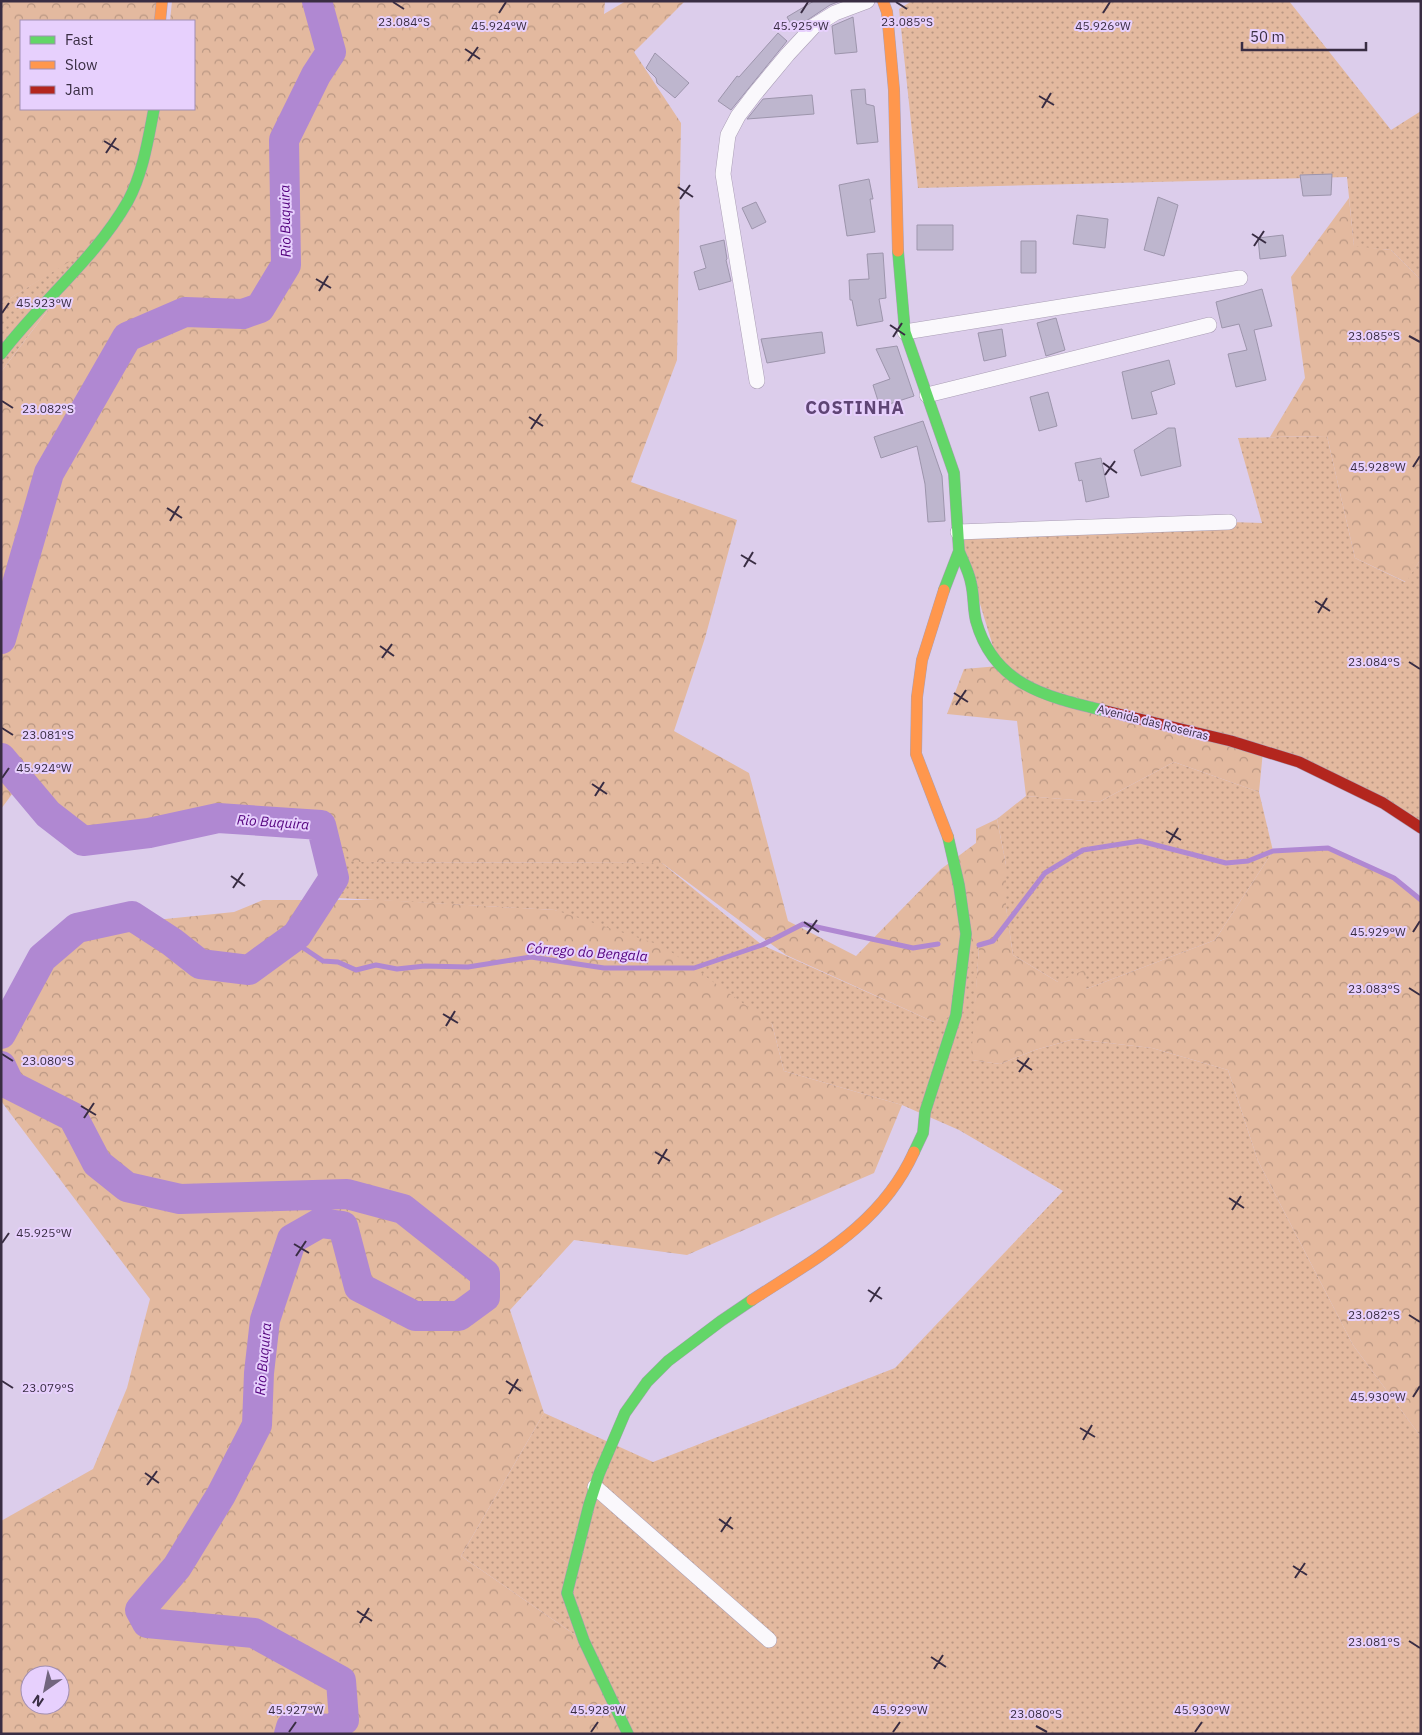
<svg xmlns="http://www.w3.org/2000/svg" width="1422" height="1735" font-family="'IBM Plex Sans',sans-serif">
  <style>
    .grass { fill: url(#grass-dots) }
    .forest { fill: url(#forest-crowns); fill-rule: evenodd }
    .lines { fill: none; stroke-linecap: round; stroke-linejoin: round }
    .stream { stroke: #b088d2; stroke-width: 5 }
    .river { stroke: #b088d2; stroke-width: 30 }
    .building { fill: #beb6ce; stroke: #9d95ac }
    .street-casing { stroke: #aa9eb5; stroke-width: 16 }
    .fast-casing { stroke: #aa9eb5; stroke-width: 12 }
    .slow-casing { stroke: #aa9eb5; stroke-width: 12 }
    .jam-casing { stroke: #aa9eb5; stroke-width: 12 }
    .street { stroke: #faf8fc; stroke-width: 15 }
    .fast { stroke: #63d668; stroke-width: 11 }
    .slow { stroke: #ff974d; stroke-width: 11 }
    .jam { stroke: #b3261e; stroke-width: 11 }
    .ticks { fill: none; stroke: #392d43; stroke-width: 2 }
    .labels { text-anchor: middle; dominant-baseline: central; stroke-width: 4; stroke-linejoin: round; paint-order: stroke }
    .street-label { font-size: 12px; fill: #392d43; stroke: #e7d0fd }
    .water-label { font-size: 14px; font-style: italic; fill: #53007d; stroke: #e7d0fd }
    .district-label { font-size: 18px; font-weight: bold; letter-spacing: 1px; fill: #5f4575; stroke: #e7d0fd }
    .ticks-label { font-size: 12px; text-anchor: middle; fill: #392d43; stroke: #e7d0fd; stroke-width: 4; stroke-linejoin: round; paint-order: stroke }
  </style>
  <defs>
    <pattern id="grass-dots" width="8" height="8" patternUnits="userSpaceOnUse" patternTransform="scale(1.25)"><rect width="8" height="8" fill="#e3b99f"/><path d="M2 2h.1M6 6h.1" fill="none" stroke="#b99783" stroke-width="1.8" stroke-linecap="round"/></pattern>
    <pattern id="forest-crowns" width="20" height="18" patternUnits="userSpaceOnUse" patternTransform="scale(1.25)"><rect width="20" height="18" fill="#e3b99f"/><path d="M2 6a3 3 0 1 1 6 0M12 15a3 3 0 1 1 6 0" fill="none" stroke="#b99783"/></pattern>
  </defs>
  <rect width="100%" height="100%" fill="#dccdeb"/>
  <!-- grass -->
  <path class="grass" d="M912,1H1289L1391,130L1421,111V280L1391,250L1354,247L1347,177L918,188L899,9Z
    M99,242L1,372V304Z
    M1327,436L1355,558L1405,582L1421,559V831L1299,762L1059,699L999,666L958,532L1229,522L1262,523L1238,438Z
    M1174,762L1259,792L1273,851L1215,940L1086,989L1058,982L1013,955L1006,907V865L997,819L1026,796L1099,802Z
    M321,825L355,862L662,863L762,945L934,1022L963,955L979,945L972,1060L1000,1064L1035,1050L1074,1039L1152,1048L1228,1070L1258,1161L1353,1345L1421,1437V1734H626L584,1641L461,1556L544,1413L653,1462L895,1368L1063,1191L959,1130L902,1105L784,1071L772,1024L555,910L321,897L334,878Z"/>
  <!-- forest -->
  <path class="forest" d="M1,1H167L164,21H21V109H194V21H170L172,1H605L604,14L626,1H685L634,52L681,123L677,360L631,482L737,520L705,638L674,731L749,773L788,921L856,956L941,869L976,843V829L997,819L1006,865V907L1013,955L1058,982L1086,969V989L1215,940L1273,851L1328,848L1394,878L1421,900V1437L1353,1345L1258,1161L1228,1070L1152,1048L1074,1039L1035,1050L1000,1064L971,1060L979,946L963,955L956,1015L934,1022L786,955L662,863L354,862L310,825L218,818L149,833L83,841L61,824L21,782L1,809V372L98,244L1,304Z
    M1349,198L1354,246L1391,250L1421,280V559L1406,582L1355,558L1327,436L1270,437L1305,378L1291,277Z
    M999,666L1017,680L1263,751L1259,792L1174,762L1099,802L1026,796L1017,721L947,714L964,669Z
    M263,900H383L555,910L663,946L772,1024L784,1071L902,1105L874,1173L687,1255L574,1240L510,1310L544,1413L461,1556L584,1641L626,1734H1V1521L93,1469L127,1388L150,1299L1,1101V1034L42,958L77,928L234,912ZM30,1675H60V1705H30Z"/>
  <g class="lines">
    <!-- stream -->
    <path class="stream" d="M297,935L302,947L323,961L338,962L356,970L376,965L397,969L425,966L468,967L531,957L604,968H694L762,945L803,924L913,948L938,944
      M979,945L993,941L1045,873L1083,850L1140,841L1226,863L1248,861L1273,851L1328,848L1394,878L1421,900
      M344,1720L350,1734"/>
    <!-- river -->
    <path class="river" d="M1,639L49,473L127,337L185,312L243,314L260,308L286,265L284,140L316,75L331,52L317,1
      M1,758L48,814L83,841L149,833L218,818L321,825L334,878L297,935L249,970L200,964L172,942L132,916L77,928L42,958L1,1034
      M1,1066L10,1085L73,1117L97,1163L127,1187L180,1199L347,1194L403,1209L485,1274V1297L459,1316H415L359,1287L343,1226L320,1223L292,1239L265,1320L259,1373L257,1425L221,1495L177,1567L140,1610L147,1623L254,1633L341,1681L344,1720L332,1729L291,1727L289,1734"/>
  </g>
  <!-- building -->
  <path class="building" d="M814,1H840L830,5L794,29L787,17Z
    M853,17L857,52L835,54L832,26Z
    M778,33L787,41L731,110L718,101L737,76L739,77Z
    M655,53L689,83L675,98L657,83L656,78L646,68Z
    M865,89L866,104L874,106L878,142L857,144L851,90Z
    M812,95L814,114L747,119L763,99Z
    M1332,174L1331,195L1303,196L1300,175Z
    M869,179L873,199H870L875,232L847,236L839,185Z
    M1158,197L1178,205L1164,256L1144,250Z
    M756,202L766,222L752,229L742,208Z
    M1077,215L1108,219L1105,248L1073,244Z
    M917,225H953V250H917Z
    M1283,235L1286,256L1260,259L1258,238Z
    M724,240L727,259L726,260L731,281L699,290L694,272L706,268L700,246Z
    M1021,241H1036V273H1021Z
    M883,253L886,298L879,299L883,321L857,326L852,300H850L849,280L869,279L867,254Z
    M1262,289L1272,326L1254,330L1266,380L1236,387L1228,354L1247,350L1239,324L1222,328L1216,302Z
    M1056,318L1065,350L1046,356L1037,323Z
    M1002,329L1006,356L984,361L978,333Z
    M822,332L825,353L767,363L761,339Z
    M897,346L914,396L880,407L873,385L890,379L876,349Z
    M1169,360L1175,384L1151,392L1157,414L1132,419L1122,372Z
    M1048,392L1057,426L1039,431L1030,397Z
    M923,421L942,476L945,521L928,522L925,484L917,446L881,458L874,437Z
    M1168,428H1175L1181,466L1141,476L1134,450Z
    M1101,458L1109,497L1086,502L1082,480L1079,481L1075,463Z"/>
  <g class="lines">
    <!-- street casing -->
    <g class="street-casing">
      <path id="street" d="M905,332L1240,278
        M757,381L723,174L728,135L738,116L754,95L788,54L814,26L835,13L867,1
        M927,395L1209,325
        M958,532L1229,522
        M595,1487L769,1640"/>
    </g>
    <!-- fast casing -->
    <g class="fast-casing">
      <path id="fast" d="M898,251L905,332L954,473L959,551L944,590
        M1,354C41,301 95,259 128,201C143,173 148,140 154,109
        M959,551C963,561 969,572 971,583C974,595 973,609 976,621C994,686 1048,697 1106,711
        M914,1152L923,1133L925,1112L956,1015L966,934L959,885L948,837
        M628,1734L584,1641L567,1593L589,1505L599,1474L625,1413L647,1382L668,1361L721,1321L752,1300"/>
    </g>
    <!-- slow casing -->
    <g class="slow-casing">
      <path id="slow" d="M883,1L887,12L894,90L898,251
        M160,21L162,1
        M944,590L922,660L917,697L916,754L948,837
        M752,1300C816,1258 881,1225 914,1152"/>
    </g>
    <!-- jam casing -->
    <g class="jam-casing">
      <path id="jam" d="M1106,711L1231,741L1299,762L1383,803L1421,828"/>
    </g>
    <!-- street -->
    <use href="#street" class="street"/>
    <!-- fast -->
    <use href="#fast" class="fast"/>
    <!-- slow -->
    <use href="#slow" class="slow"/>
    <!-- jam -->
    <use href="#jam" class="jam"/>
  </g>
  <!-- ticks -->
  <path class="ticks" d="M393,2L404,9M896,2L907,9M499,13L506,2M801,13L808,2M1103,13L1110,2M465,49L480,59M468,61L478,47M1039,96L1054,105M1042,108L1051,93M104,141L119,150M106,153L116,138M678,187L693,197M680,199L690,185M1252,234L1266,243M1254,246L1264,231M316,279L331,288M319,291L328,276M2,313L9,303M890,325L905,335M1409,336L1420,342M893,337L902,323M2,401L13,408M529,417L543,426M531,429L541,414M1103,463L1117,473M1413,467L1420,456M1105,475L1115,461M167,508L182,518M170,521L179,506M741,555L756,564M744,567L753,552M1315,601L1330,611M1318,613L1327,598M380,646L394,656M382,658L392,644M1409,662L1420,669M954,693L968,702M956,705L966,690M2,728L13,735M2,778L9,768M592,784L607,794M595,796L604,782M1166,831L1181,840M1169,843L1178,828M231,876L245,886M233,888L243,873M804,922L819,932M1413,932L1420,921M807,934L817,920M1409,988L1420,995M443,1014L458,1023M446,1026L455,1011M2,1054L13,1061M1017,1060L1032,1070M1019,1072L1029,1058M81,1106L96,1115M84,1118L94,1103M655,1152L670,1161M658,1164L667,1149M1229,1198L1244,1208M1232,1210L1241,1196M2,1243L9,1233M294,1244L309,1253M296,1256L306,1241M868,1290L882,1299M870,1302L880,1287M1409,1315L1420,1322M2,1381L13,1388M506,1381L521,1391M509,1394L518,1379M1413,1397L1420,1386M1080,1428L1095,1437M1083,1440L1092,1425M145,1473L159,1483M147,1485L157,1471M719,1519L733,1529M721,1532L731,1517M1293,1566L1307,1575M1295,1578L1305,1563M357,1611L372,1621M360,1623L369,1608M1409,1641L1420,1648M931,1657L946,1667M934,1669L943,1655M1036,1726L1047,1732M289,1732L296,1722M591,1732L598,1722M893,1732L900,1722M1195,1732L1202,1722"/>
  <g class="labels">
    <!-- street labels -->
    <g class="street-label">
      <text transform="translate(1153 722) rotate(14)">Avenida das Roseiras</text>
    </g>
    <!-- water labels -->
    <g class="water-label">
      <text transform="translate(285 221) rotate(-91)">Rio Buquira</text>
      <text transform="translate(273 822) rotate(4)">Rio Buquira</text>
      <text transform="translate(587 952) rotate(4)">Córrego do Bengala</text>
      <text transform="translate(263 1359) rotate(-85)">Rio Buquira</text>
    </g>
    <!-- district labels -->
    <g class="district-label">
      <text x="855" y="407">COSTINHA</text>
    </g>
  </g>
  <g class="ticks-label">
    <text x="404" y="26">23.084°S</text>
    <text x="907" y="26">23.085°S</text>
    <text x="1103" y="30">45.926°W</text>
    <text x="499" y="30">45.924°W</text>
    <text x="801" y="30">45.925°W</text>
    <text x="44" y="307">45.923°W</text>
    <text x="1374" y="340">23.085°S</text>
    <text x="48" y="413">23.082°S</text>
    <text x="1378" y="471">45.928°W</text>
    <text x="1374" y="666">23.084°S</text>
    <text x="48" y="739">23.081°S</text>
    <text x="44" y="772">45.924°W</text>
    <text x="1378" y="936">45.929°W</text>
    <text x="1374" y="993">23.083°S</text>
    <text x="48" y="1065">23.080°S</text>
    <text x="44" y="1237">45.925°W</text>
    <text x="1374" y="1319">23.082°S</text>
    <text x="48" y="1392">23.079°S</text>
    <text x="1378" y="1401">45.930°W</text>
    <text x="1374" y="1646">23.081°S</text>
    <text x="296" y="1714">45.927°W</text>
    <text x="598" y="1714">45.928°W</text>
    <text x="900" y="1714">45.929°W</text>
    <text x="1202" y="1714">45.930°W</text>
    <text x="1036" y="1718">23.080°S</text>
  </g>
  <!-- border -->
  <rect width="1422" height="1735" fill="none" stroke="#392d43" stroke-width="5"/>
  <!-- legend -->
  <rect x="20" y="20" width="175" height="90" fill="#e7d0fd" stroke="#a18fb3"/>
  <rect x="30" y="36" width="25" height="8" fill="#63d668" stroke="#a18fb3"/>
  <text x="65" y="45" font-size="15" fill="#392d43">Fast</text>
  <rect x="30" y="61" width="25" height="8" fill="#ff974d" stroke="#a18fb3"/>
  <text x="65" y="70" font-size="15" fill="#392d43">Slow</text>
  <rect x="30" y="86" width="25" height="8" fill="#b3261e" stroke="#a18fb3"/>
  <text x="65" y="95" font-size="15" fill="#392d43">Jam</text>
  <!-- north arrow -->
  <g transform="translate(45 1690) rotate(213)"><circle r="24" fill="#e7d0fd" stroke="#a18fb3"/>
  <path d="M0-4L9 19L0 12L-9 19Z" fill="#72657e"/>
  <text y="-8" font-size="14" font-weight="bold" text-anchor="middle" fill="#392d43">N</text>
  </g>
  <!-- scale -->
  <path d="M1242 42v8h124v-8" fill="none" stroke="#392d43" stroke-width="2.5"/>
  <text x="1250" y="42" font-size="15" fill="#392d43" stroke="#e7d0fd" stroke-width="4" paint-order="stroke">50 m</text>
</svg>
